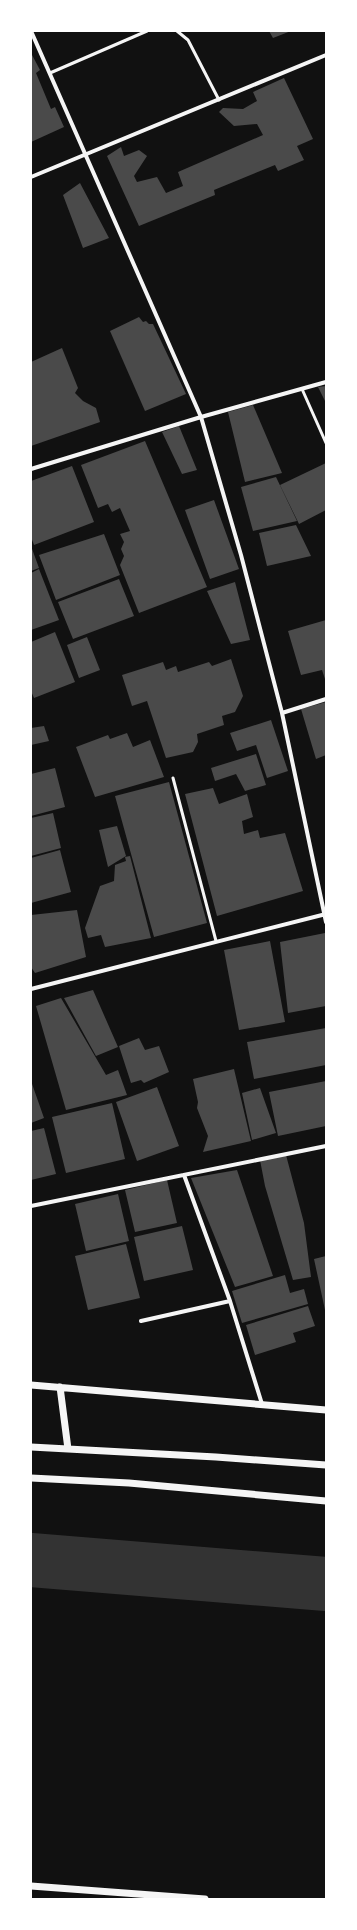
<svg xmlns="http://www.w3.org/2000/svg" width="357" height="1930" font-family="'Archivo Narrow',sans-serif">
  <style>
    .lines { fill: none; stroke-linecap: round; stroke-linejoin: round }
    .river { stroke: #333; stroke-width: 54 }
    .building { fill: #4a4a4a }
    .service { stroke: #f5f5f5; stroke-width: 3 }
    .minor { stroke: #f5f5f5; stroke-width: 4 }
    .tertiary { stroke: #f5f5f5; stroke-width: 7 }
  </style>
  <rect width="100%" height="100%" fill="#111"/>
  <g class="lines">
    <!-- river -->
    <path class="river" d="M31,1560L326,1584"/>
  </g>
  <!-- building -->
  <path class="building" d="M269,31H291L273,38Z
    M31,53L40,70L36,73L51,109L55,107L64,127L31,142Z
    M284,78L313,139L297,146L304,160L278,171L275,165L214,190L215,195L139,226L107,156L121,147L124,156L139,150L147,156L134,176L137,182L157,177L166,193L183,186L178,172L263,135L257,124L234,126L219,112L223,108L243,109L257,101L253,92Z
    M80,183L109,238L83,248L63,195Z
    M139,317L143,322L146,321L149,324H153L186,394L145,411L110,331Z
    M62,348L78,388L75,393L83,401L96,408L100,422L31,446V362Z
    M326,386V403L318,387Z
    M253,405L282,473L245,482L228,412Z
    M179,426L197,470L182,474L162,432Z
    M145,441L207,587L139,613L120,565L124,556L121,549L124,542L120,534L130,531L120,508L112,512L108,504L98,508L81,465Z
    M326,463V510L299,524L280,485Z
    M72,466L94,522L34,545L31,537V481Z
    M276,477L297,521L253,531L241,487Z
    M214,500L239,569L210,579L185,510Z
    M296,525L311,556L267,566L259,533Z
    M104,534L120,575L56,600L39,555Z
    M31,546L39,568L31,571Z
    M39,569L59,620L31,630V573Z
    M119,579L134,616L73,639L58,602Z
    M235,582L250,640L231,644L207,591Z
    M326,620V682L322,670L301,675L288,631Z
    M55,632L75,682L34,698L31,691V642Z
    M87,637L100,670L79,678L67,645Z
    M231,659L243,696L235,712L222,716L224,725L197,734L198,742L193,752L166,758L147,701L132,706L122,675L163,662L166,670L176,666L178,672L209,662L212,666Z
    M326,702V755L316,759L301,709Z
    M271,720L288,771L267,778L256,745L237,751L230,733Z
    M44,726L49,741L31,745V728Z
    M127,733L133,747L150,740L164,777L95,797L76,747L108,735L110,739Z
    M256,754L266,785L245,791L236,774L215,781L211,768Z
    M55,768L65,807L31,816V774Z
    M169,782L207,923L154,937L115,796Z
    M213,788L219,804L247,794L253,817L242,821L244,834L258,830L260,838L285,833L303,891L217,916L185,794Z
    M53,813L61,848L31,856V818Z
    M117,826L126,856L108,867L99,830Z
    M60,850L71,892L31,903V858Z
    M130,856L151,938L105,947L101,935L88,938L85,928L100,886L114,881L115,865L126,861L125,857Z
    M77,910L86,957L35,973L31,967V915Z
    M325,933L326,1006L288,1013L280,942Z
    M270,941L285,1022L239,1030L224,950Z
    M93,990L118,1047L96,1056L64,998Z
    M61,998L106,1075L118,1070L127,1095L66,1110L36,1006Z
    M326,1028V1065L254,1079L247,1042Z
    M139,1038L145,1050L159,1046L169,1072L144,1083L141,1080L131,1083L119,1046Z
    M234,1069L251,1141L203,1152L208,1136L197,1108L198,1102L193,1079Z
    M31,1081L44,1118L31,1123Z
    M326,1081V1126L278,1136L269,1092Z
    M157,1087L179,1146L137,1161L116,1102Z
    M260,1088L276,1133L252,1140L242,1093Z
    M112,1103L125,1159L66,1173L52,1117Z
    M44,1128L56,1174L31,1180V1131Z
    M286,1155L304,1223L311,1277L293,1280L265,1186L260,1160Z
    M237,1170L273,1276L235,1287L191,1178Z
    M167,1180L177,1223L135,1232L125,1190Z
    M118,1194L129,1241L86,1251L75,1204Z
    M182,1226L193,1270L144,1281L134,1237Z
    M126,1244L140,1298L88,1310L75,1256Z
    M326,1256V1309L325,1310L314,1259Z
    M285,1275L290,1293L304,1289L308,1304L242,1323L232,1291Z
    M308,1306L315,1326L293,1333L296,1342L255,1355L246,1325Z"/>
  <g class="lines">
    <!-- service -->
    <path class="service" d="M177,31L188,40L219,100
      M50,73L147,31
      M302,389L326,443
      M173,778L216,941"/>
    <!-- minor -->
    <path class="minor" d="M31,31L201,417L241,555L282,713L326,922
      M31,177L326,55
      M31,469L201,417L326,382
      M282,713L326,699
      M31,989L326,914
      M184,1175L230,1301L262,1404
      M31,1206L326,1146
      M141,1321L230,1301"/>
    <!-- tertiary -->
    <path class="tertiary" d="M31,1385L326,1410
      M60,1387L68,1449
      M31,1447L216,1457L326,1465
      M31,1478L129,1483L326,1501
      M31,1886L205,1899"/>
  </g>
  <!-- border -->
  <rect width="357" height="1930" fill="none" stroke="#ffffff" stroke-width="64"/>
</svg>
